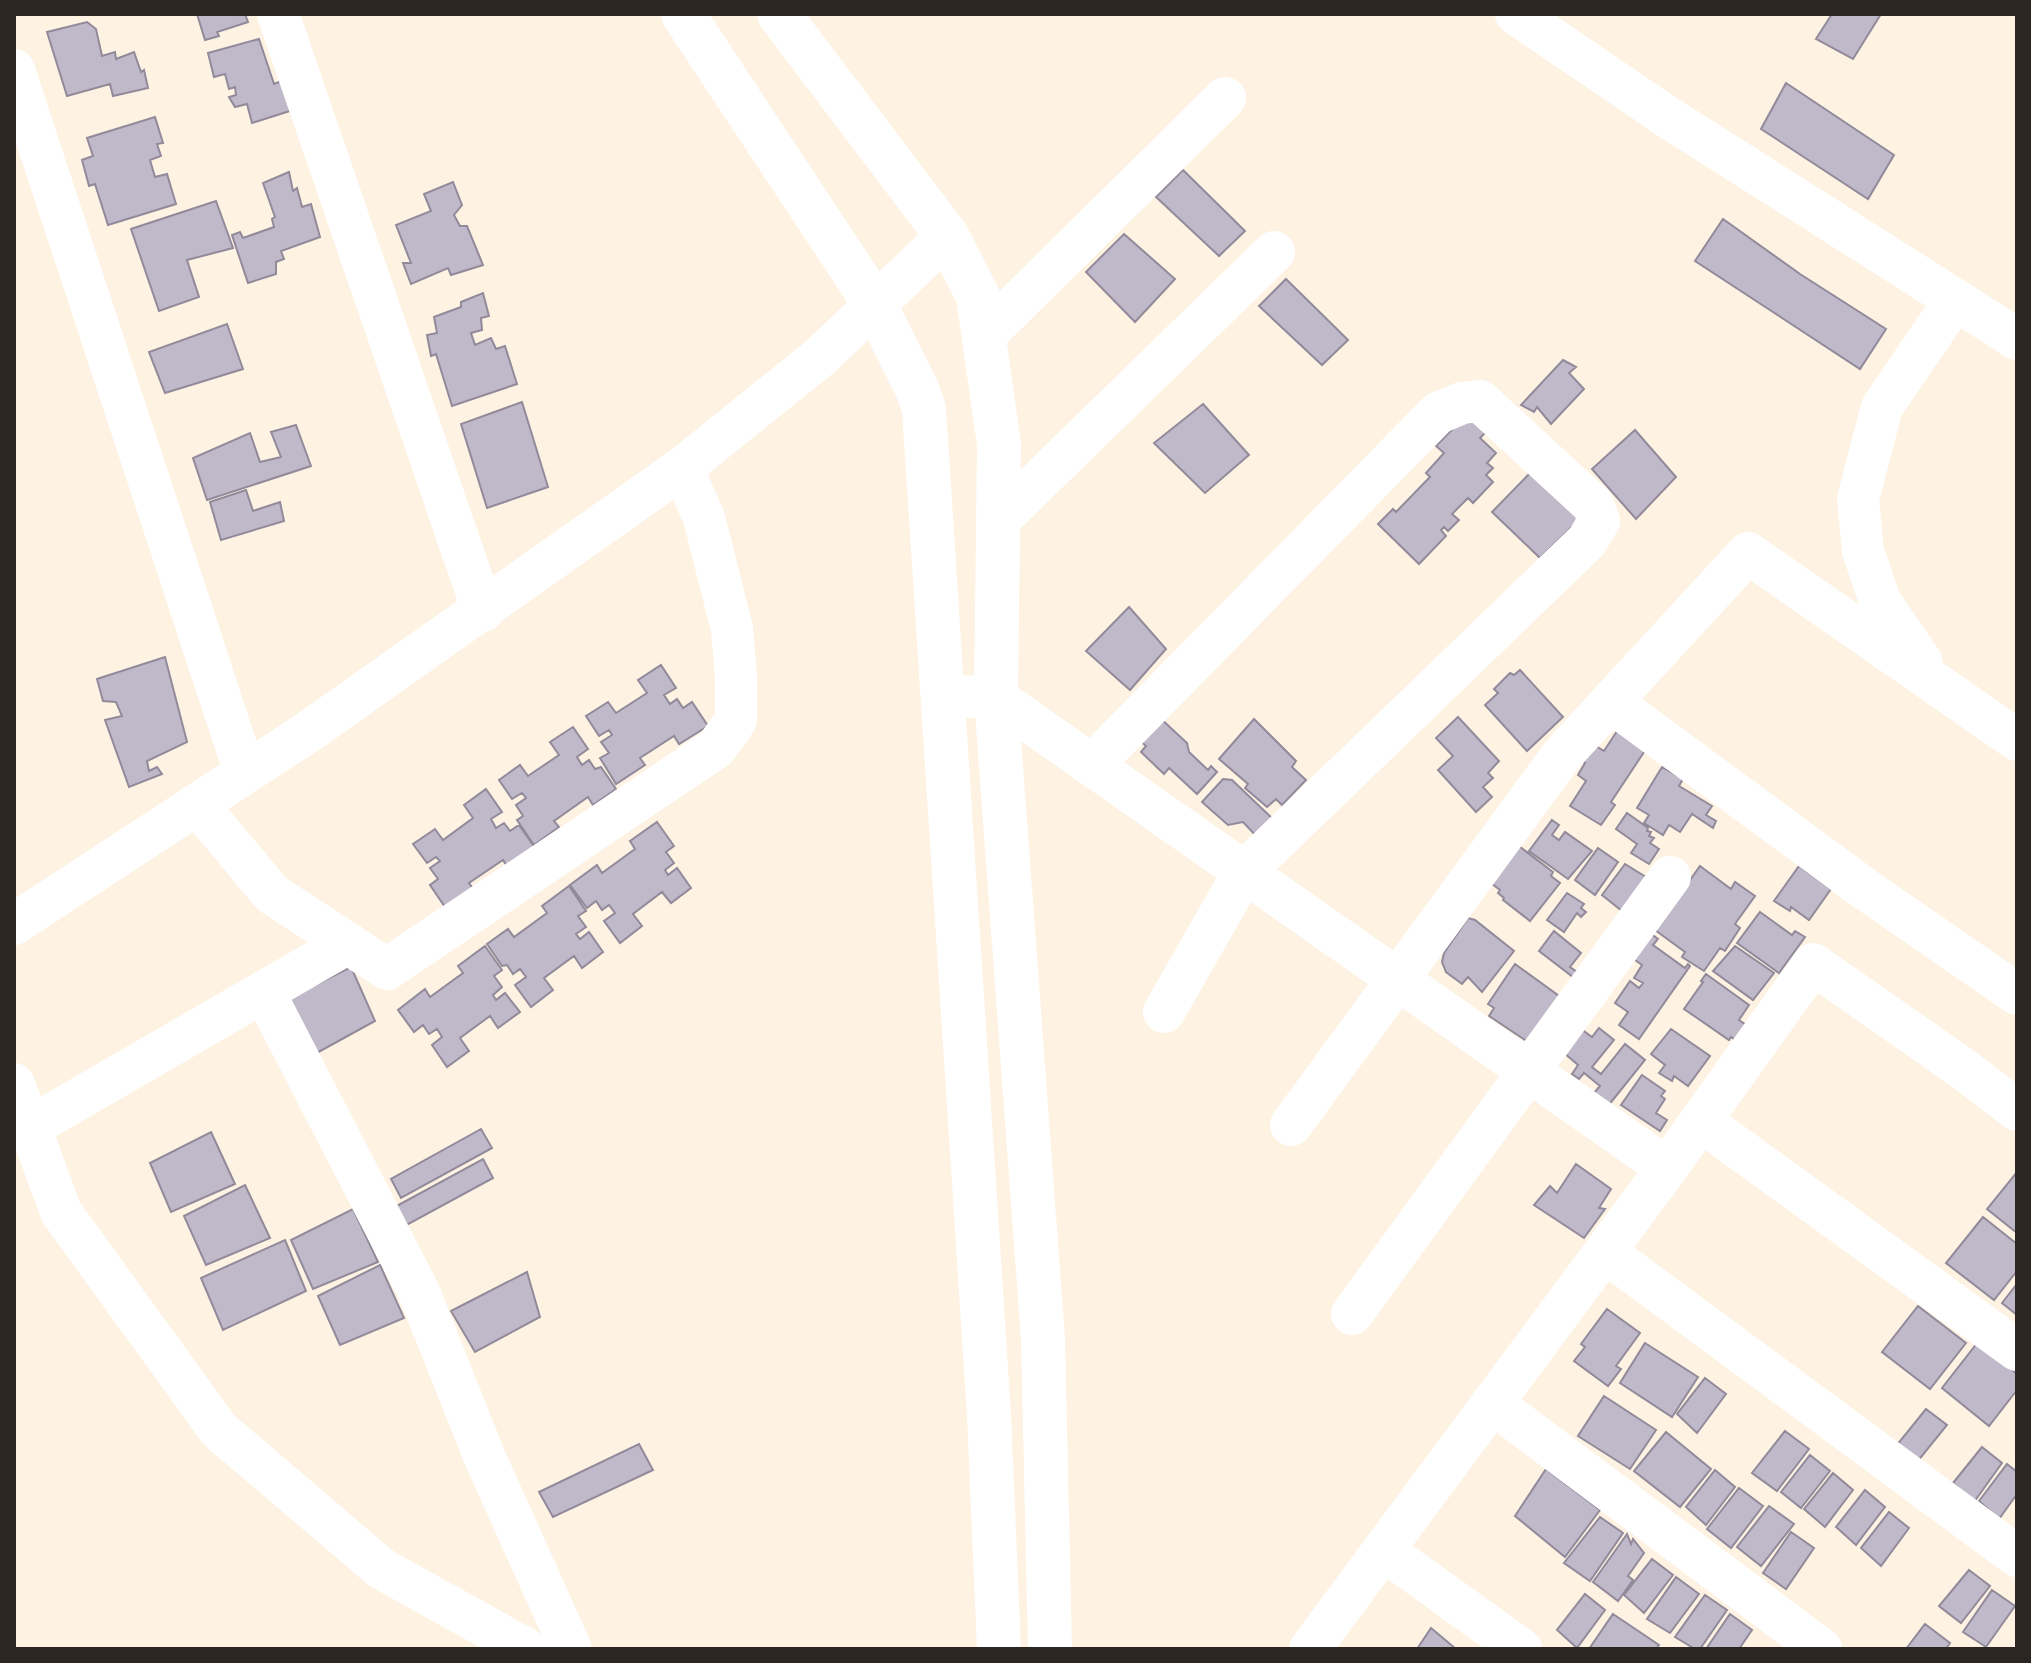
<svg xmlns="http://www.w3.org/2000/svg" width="2031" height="1663" font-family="'PT Sans',sans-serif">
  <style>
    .building { fill: #c0b9ca; stroke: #918a9a; stroke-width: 2 }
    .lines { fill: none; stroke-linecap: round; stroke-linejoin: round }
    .street { stroke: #fff; stroke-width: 42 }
    .secondary { stroke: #fff; stroke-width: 44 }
  </style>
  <rect width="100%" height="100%" fill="#fef2e2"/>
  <!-- building -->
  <path class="building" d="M197,14H245L248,22L217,32L219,36L205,40Z
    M1832,14H1881L1853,59L1816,39Z
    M87,22L96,29L102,56L115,52L116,59L134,52L141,72L144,70L148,88L113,96L110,84L67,96L47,32Z
    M259,39L274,84L289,78L296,109L252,123L247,104L235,107L229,97L236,95L235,87L229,89L225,74L214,77L208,53Z
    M1786,83L1894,155L1868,199L1761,129Z
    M155,117L163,143L157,144L161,156L150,160L155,177L167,174L176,204L108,225L95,184L89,186L82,160L93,156L87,138Z
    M1183,170L1245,231L1219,256L1156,197Z
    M289,172L293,191L297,188L302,207L311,204L320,237L281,251L284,259L276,262V274L248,283L232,235L240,232L243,238L274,227L272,219L275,217L263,183Z
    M453,182L462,205L454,215L460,226H467L483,265L451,275L448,268L411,284L403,263H411L396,225L431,211L424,194Z
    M216,201L233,248L187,260L199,297L159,311L131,229Z
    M1723,219L1800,274L1886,329L1860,369L1695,261Z
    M1124,234L1175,279L1135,322L1086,272Z
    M1286,279L1348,340L1322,365L1259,306Z
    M483,293L489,316L481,318L482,330L471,333L475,345L491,338L496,349L505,346L517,384L452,406L436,354L431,356L427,335L437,333L434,317L461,307V302Z
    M227,324L243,369L165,393L149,352Z
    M1563,360L1576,367L1569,373L1584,389L1551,424L1537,407L1534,412L1521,405Z
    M522,402L548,487L487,508L461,424Z
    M1203,404L1249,455L1205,493L1154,443Z
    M1471,410L1490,428L1480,438L1496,453L1487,463L1493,468L1486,475L1493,482L1473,503L1468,498L1452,514L1459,520L1448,531L1444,527L1441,530L1446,536L1419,564L1378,524L1393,509L1396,512L1430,477L1426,473L1444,453L1436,446Z
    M296,425L311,466L207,500L193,458L250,433L260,462L281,457L271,432Z
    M1635,430L1676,477L1636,519L1592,469Z
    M1533,470L1581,518L1540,558L1492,512Z
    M246,490L253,511L280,502L284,521L221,540L210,502Z
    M1129,607L1166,649L1130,690L1086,651Z
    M165,657L187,742L147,761L149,771L157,767L162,774L129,787L105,720L122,716L116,702L103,701L97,679Z
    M661,665L676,688L664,695L670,704L677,699L683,708L692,702L708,726L679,744L674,736L640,758L645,765L616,784L600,758L609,753L601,742L612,735L609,730L599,736L586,716L608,702L616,713L647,693L638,680Z
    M1520,670L1563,717L1527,751L1485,705L1498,693L1494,689L1510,673L1514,675Z
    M1159,717L1187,743L1189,752L1208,770L1211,766L1217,772L1197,794L1169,768L1164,774L1141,752L1146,746L1138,739Z
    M1458,717L1499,761L1488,773L1493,778L1483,787L1492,797L1476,812L1438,770L1453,756L1436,738Z
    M1254,719L1296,761L1292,767L1306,780L1282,805L1276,799L1267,807L1245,788L1248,784L1219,759Z
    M573,727L588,749L577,757L582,765L589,760L595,769L601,767L616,789L593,805L588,797L554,821L559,827L534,845L517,820L523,816L516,805L526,798L522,793L512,799L499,780L520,765L528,776L559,755L550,742Z
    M1619,728L1648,746L1611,802L1615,805L1601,825L1570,806L1586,781L1578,775L1585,763L1580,759L1591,743L1604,751Z
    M1662,767L1683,779L1679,786L1712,806L1706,815L1716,821L1713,828L1692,814L1680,832L1669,825L1663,835L1644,823L1649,815L1637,808Z
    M1223,779L1232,780L1274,820L1259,839L1243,822L1228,825L1202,802Z
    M486,789L502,812L491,819L496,828L504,823L510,831L519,825L535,848L508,868L503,860L469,883L474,890L447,910L430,885L438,879L430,868L440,861L436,857L427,863L413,844L435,829L443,840L473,818L464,805Z
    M1627,813L1648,828L1647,831L1651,832L1649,836L1654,838L1650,843L1659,849L1649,864L1631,853L1637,844L1616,829Z
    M1552,820L1559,825L1552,835L1559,840L1565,832L1592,851L1568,879L1529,851Z
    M657,822L674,846L666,852L674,863L665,870L668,875L677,868L691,888L671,903L662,892L633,914L642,926L620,943L604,921L615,913L609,905L602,910L596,901L587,908L570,885L597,865L602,873L635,849L630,841Z
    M1515,843L1553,872L1551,876L1560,883L1530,921L1503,900L1504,898L1498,893L1500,890L1487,880Z
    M1598,848L1618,862L1595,895L1575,880Z
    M1625,864L1646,877L1622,911L1602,895Z
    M1700,866L1731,889L1735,882L1755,896L1735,924L1740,928L1725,951L1720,948L1704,971L1682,957L1685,952L1655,930Z
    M1799,866L1831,889L1809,920L1791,907L1790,911L1774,901Z
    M569,886L586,911L578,916L586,927L576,934L580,939L589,932L603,952L582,968L574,956L544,978L553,990L531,1007L515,985L526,977L520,969L513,974L507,965L502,966L487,944L508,929L514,937L547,913L542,906Z
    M1567,893L1584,904L1581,908L1586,912L1581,917L1577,913L1564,932L1547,920Z
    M1760,912L1792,935L1795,931L1805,937L1779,973L1737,943Z
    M1468,918L1475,920L1514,951L1482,992L1468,977L1462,984L1446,972L1442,962L1444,953Z
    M1646,930L1658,939L1653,945L1685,968L1688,964L1690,966L1639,1039L1619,1025L1628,1012L1615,1003L1630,981L1639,988L1643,983L1634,978L1642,965L1628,955Z
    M1554,931L1581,953L1570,967L1577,972L1573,977L1539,951Z
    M485,946L502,970L494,976L502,987L493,995L496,1000L505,993L520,1012L498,1028L490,1016L460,1038L469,1051L447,1067L432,1045L442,1037L437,1029L429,1034L423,1025L414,1032L398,1010L425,989L430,997L463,973L458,966Z
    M1735,946L1774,973L1753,1000L1713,971Z
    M1515,964L1566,1001L1531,1044L1489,1016L1494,1008L1488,1004Z
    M351,967L375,1021L313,1055L289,998Z
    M1706,974L1749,1005L1739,1020L1749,1027L1738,1042L1731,1037L1729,1040L1684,1009L1703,982L1701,981Z
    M1599,1028L1614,1040L1592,1067L1601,1074L1625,1044L1645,1060L1608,1106L1593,1094L1600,1086L1584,1073L1579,1079L1572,1074L1578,1065L1563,1052L1581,1029L1592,1037Z
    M1671,1029L1710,1056L1688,1086L1674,1076L1672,1081L1659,1073L1665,1065L1651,1054Z
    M1642,1075L1665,1091L1661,1096L1665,1099L1656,1113L1667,1120L1660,1131L1621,1105Z
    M481,1129L492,1148L401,1198L391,1179Z
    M211,1132L235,1184L171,1212L150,1163Z
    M483,1159L493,1178L403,1227L393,1208Z
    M1576,1164L1611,1189L1599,1208L1605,1209L1584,1238L1534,1205L1550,1186L1557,1193Z
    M2017,1172V1233L1987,1209Z
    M245,1185L270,1238L206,1265L184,1216Z
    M353,1209L378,1262L313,1289L291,1240Z
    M1983,1217L2017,1244V1271L1994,1300L1946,1263Z
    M285,1240L306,1291L223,1330L201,1278Z
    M380,1265L404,1318L340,1345L318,1296Z
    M527,1272L540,1317L475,1352L451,1311Z
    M2017,1284V1315L2002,1303Z
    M1918,1306L1966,1343L1930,1389L1882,1352Z
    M1607,1309L1640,1333L1616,1366L1621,1369L1608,1386L1574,1361L1585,1347L1581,1344Z
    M1978,1342L2017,1374V1390L1989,1426L1942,1388Z
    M1645,1343L1698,1377L1672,1417L1620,1383Z
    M1705,1378L1726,1394L1697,1433L1677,1414Z
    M1604,1396L1656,1430L1630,1469L1578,1436Z
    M1926,1409L1947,1425L1917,1462L1896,1446Z
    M1785,1431L1809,1449L1777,1491L1752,1473Z
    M1666,1432L1711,1469L1680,1507L1634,1471Z
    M639,1444L653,1470L553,1517L539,1492Z
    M1982,1447L2002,1463L1974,1502L1953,1483Z
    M1810,1455L1830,1471L1801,1508L1781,1492Z
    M2007,1464L2017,1472V1494L1999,1519L1979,1501Z
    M1546,1469L1600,1510L1565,1557L1515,1516Z
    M1715,1470L1735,1487L1706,1525L1686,1507Z
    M1833,1473L1853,1490L1825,1527L1804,1509Z
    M1739,1488L1763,1506L1731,1548L1707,1529Z
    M1865,1490L1885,1507L1856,1545L1836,1527Z
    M1769,1506L1794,1524L1761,1566L1737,1547Z
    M1889,1512L1909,1528L1881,1566L1861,1548Z
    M1600,1517L1623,1533L1590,1581L1564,1563Z
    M1791,1532L1814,1548L1786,1589L1763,1573Z
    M1627,1534L1631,1544L1633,1539L1644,1553L1628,1576L1633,1580L1618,1601L1593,1582Z
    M1652,1559L1673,1575L1644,1613L1624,1595Z
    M1969,1570L1990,1586L1961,1623L1939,1606Z
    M1676,1577L1699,1594L1670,1633L1647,1619Z
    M1992,1590L2015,1606L1986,1647L1963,1632Z
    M1585,1594L1605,1610L1577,1648L1557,1630Z
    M1705,1595L1727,1610L1700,1649H1695L1675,1637Z
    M1613,1614L1659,1645L1656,1649H1589Z
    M1730,1614L1752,1630L1739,1649H1706Z
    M1925,1624L1950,1643L1946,1649H1906Z
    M1431,1628L1456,1649H1417Z"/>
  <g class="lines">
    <!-- street -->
    <path class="street" d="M278,14L483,611
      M1516,14L1669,118L2017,339
      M14,70L245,773
      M984,336L1225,98
      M999,520L1274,252
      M1921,661L1880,601L1863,551L1858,499L1882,407L1955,300
      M944,695L996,698L1667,1168
      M1611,702L1865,889L2017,994
      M1092,765L1438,413L1462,403L1480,401L1593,505L1599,521L1587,541L1244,872L1164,1012
      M197,804L272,894L387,969L716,748L736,720V676L732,629L704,518L682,468
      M14,924L308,732L682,468L820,357L947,236
      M264,992L419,1292L485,1458L571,1649
      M14,1084L61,1212L219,1430L382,1569L526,1649
      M1701,1121L2017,1350
      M1291,1125L1562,755L1748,553L2017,740
      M30,1127L348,943
      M1605,1252L2017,1556
      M1352,1314L1670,877
      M1492,1403L1821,1649
      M1383,1550L1521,1649
      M1310,1649L1667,1168L1813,964L1962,1068L2017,1110"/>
    <!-- secondary -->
    <path class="secondary" d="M683,14L874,303L918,391L924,409L989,1415L999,1649
      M779,14L947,236L978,296L999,444L996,698L1043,1339L1050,1649"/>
  </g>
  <!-- border -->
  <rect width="2031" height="1663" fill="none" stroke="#2b2621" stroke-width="32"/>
</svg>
